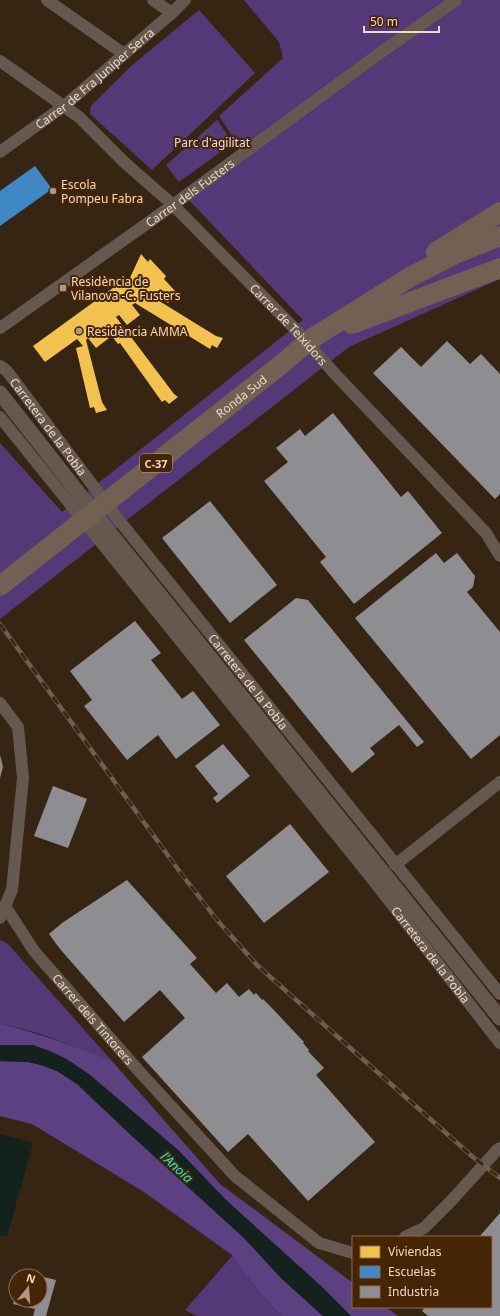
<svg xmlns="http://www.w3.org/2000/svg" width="500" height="1316" font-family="'Noto Sans',sans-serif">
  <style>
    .green { fill: #553877 }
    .forest { fill: #5d4081 }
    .water { fill: #14221e }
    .homes { fill: #f2c14e }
    .schools { fill: #3f88c5 }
    .industry { fill: #8d8d92 }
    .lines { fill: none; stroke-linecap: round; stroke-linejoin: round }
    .minor { stroke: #64584f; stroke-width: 12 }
    .tertiary { stroke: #64584f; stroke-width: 15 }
    .trunk { stroke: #726152; stroke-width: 20 }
    .rail-casing { stroke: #6b5e53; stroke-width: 4.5 }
    .rail { stroke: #462505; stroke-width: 3; stroke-dasharray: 9; stroke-linecap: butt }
    .poi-dot { fill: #b19986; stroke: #462505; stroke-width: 1.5 }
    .labels { text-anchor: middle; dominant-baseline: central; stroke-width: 4; stroke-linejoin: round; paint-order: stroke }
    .shield { fill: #462505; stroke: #bfa28a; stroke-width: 1 }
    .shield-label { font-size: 11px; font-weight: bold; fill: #f3d7c3 }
    .street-label { font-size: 12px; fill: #f3d7c3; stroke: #462505 }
    .park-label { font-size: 12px; fill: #e3dcf2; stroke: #462505 }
    .poi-label { font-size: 12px; fill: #f3d7c3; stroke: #462505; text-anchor: start }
    .water-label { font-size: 13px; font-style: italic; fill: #12f2d5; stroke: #462505 }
  </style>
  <rect width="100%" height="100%" fill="#372514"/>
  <!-- green -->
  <path class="green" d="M244,0H500V279L349,347L0,619V443L62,512L303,320L188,199L247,158L219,116L283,58L279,42Z
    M199,10L255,73L152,170L90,114L91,106L130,67Z
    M217,120L233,143L179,182L166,165Z
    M0,940L7,943L111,1060C74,1048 39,1030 0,1024Z
    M233,1255L260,1293L282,1316H197L185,1310Z"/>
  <!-- forest -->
  <path class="forest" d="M0,1024L14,1027L53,1039L111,1060L220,1184L353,1283V1307H386L398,1316H351L322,1287L226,1200L178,1150L90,1075L68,1060L52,1052L33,1045H0Z
    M0,1061L28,1062L41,1065L57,1071L77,1084L132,1136L244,1238L282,1279L323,1316H282L260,1293L232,1255L144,1192L32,1124L0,1116Z"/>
  <!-- water -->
  <path class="water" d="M0,1045H33L52,1052L68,1060L90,1075L178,1150L226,1200L322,1287L351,1316H323L282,1279L244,1238L132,1136L77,1084L57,1071L41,1065L28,1062L0,1061Z
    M0,1134L33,1143L7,1237L0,1235Z"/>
  <!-- homes -->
  <path class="homes" d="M141,254L148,262L150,259L166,276L164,279L176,292L168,303L158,296L156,299L216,336L223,338L217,348L212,345L210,349L135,303L132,305L140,315L127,325L119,315L116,317L174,394L178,397L169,404L165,400L162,402L120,343L118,344L104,326L101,328L109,338L96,348L88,338L86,340L102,402L107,410L96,413L94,407L90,408L76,348L83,346L77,339L45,362L33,346L124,280L128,282Z"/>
  <!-- schools -->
  <path class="schools" d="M35,166L52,189L0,226V191Z"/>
  <!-- industry -->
  <path class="industry" d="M447,341L470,364L481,354L500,374V494L495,499L373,373L401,347L421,367Z
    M333,413L401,497L408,491L442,533L354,604L320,562L326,557L264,481L288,462L276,448L300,429L305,436Z
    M210,501L277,585L230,623L162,538Z
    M436,553L444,563L457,553L475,576L473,587L467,592L500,632V735L471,759L355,618Z
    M296,598L308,600L424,742L417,747L399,725L370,748L375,754L352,773L244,640Z
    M135,621L161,653L151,660L182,699L193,691L220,725L176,759L158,735L127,760L84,706L92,700L70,671Z
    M223,744L250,776L217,803L213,798L218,794L195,766Z
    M0,755L3,767L0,778Z
    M53,786L87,799L68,848L34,836Z
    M290,824L329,872L264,923L226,876Z
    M127,880L197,958L190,964L216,993L227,983L239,997L249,989L254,995L256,993L262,1000L263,999L270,1006L304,1042L303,1043L309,1050L308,1051L324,1068L316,1075L375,1142L308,1201L248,1134L228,1152L142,1057L185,1018L160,990L124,1022L60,949L49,934L62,923Z
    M500,1213V1316H428L422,1311L425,1307H491V1237H479Z
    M22,1271L38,1276H21Z
    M40,1276L56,1280L46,1316H33L35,1309L13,1304L16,1295V1300H40Z"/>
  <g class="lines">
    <!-- minor -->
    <g class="minor">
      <path d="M47,0L124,54"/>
      <path d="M153,0L172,13"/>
      <path id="s1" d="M0,61L79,117L124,162L173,205L295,329L335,374L486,533L500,556"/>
      <path id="s2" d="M0,152L64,106L172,13L185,0"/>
      <path id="s3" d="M0,328L173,205L380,53L456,0"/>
      <path id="s4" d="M0,366L7,371L118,519L500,994"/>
      <path id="s5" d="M0,417L369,875L500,1043"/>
      <path id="s6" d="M0,703L18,727L23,778L12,890L5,906L34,951L138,1070L235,1176L319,1243L353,1253"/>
      <path d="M395,865L500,782"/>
      <path d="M0,918L5,906"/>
      <path d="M405,1237L424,1228L452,1200L497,1150L500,1148"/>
    </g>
    <!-- tertiary -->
    <path class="tertiary" d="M0,393L106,528L500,1018"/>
    <!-- trunk -->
    <g class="trunk">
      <path d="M436,252L500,212"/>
      <path d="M352,324L500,268"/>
      <path id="s7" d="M0,586L283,363L311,339L410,277L455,254L500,236"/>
    </g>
    <!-- rail casing -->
    <g class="rail-casing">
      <path id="rail" d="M0,624L180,872L217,920L258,966L473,1157L500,1178"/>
    </g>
    <!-- rail -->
    <use href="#rail" class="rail"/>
  </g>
  <!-- markers -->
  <g class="poi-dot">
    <circle cx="53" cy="191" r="4"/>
    <rect x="59" y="284" width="8" height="8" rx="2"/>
    <circle cx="79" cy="331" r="4"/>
  </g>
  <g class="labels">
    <!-- shield labels -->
    <rect class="shield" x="140" y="454" width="32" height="18" rx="3"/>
    <g class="shield-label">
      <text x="156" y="463">C-37</text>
    </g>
    <!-- street labels -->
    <g class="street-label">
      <text stroke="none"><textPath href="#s2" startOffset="120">Carrer de Fra Juniper Serra</textPath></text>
      <text stroke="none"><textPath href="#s3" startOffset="233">Carrer dels Fusters</textPath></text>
      <text stroke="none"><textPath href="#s1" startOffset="392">Carrer de Teixidors</textPath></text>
      <text stroke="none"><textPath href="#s7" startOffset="307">Ronda Sud</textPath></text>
      <text stroke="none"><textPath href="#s4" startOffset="78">Carretera de la Pobla</textPath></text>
      <text stroke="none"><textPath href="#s4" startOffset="402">Carretera de la Pobla</textPath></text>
      <text stroke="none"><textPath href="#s5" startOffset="689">Carretera de la Pobla</textPath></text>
      <text stroke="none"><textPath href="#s6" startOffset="355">Carrer dels Tintorers</textPath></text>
    </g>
    <!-- park labels -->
    <g class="park-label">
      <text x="212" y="142">Parc d'agilitat</text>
    </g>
    <!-- poi labels -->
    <g class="poi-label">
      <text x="61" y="184">Escola<tspan x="61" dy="14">Pompeu Fabra</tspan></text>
      <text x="71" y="281">Residència de<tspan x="71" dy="14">Vilanova -C. Fusters</tspan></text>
      <text x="87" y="331">Residència AMMA</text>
    </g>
    <!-- water labels -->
    <g class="water-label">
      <text transform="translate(177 1167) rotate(43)">l'Anoia</text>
    </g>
  </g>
  <!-- legend -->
  <rect x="352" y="1236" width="140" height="72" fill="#462505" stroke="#8b6c51"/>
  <rect x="360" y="1246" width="20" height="12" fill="#f2c14e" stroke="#8b6c51"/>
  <text x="388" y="1256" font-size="12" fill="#f3d7c3">Viviendas</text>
  <rect x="360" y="1266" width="20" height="12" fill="#3f88c5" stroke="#8b6c51"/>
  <text x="388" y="1276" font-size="12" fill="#f3d7c3">Escuelas</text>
  <rect x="360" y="1286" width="20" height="12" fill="#8d8d92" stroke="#8b6c51"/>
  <text x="388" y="1296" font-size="12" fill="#f3d7c3">Industria</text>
  <!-- north arrow -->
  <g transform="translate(28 1288) rotate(17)"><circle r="19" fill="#462505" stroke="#8b6c51"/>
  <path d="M0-3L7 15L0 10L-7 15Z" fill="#b19986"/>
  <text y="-6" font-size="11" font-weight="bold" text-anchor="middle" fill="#f3d7c3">N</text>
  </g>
  <!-- scale -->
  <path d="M364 26v6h75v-6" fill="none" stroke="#f3d7c3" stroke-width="2"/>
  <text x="370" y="26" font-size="12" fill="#f3d7c3" stroke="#462505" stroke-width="3" paint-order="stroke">50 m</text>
</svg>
